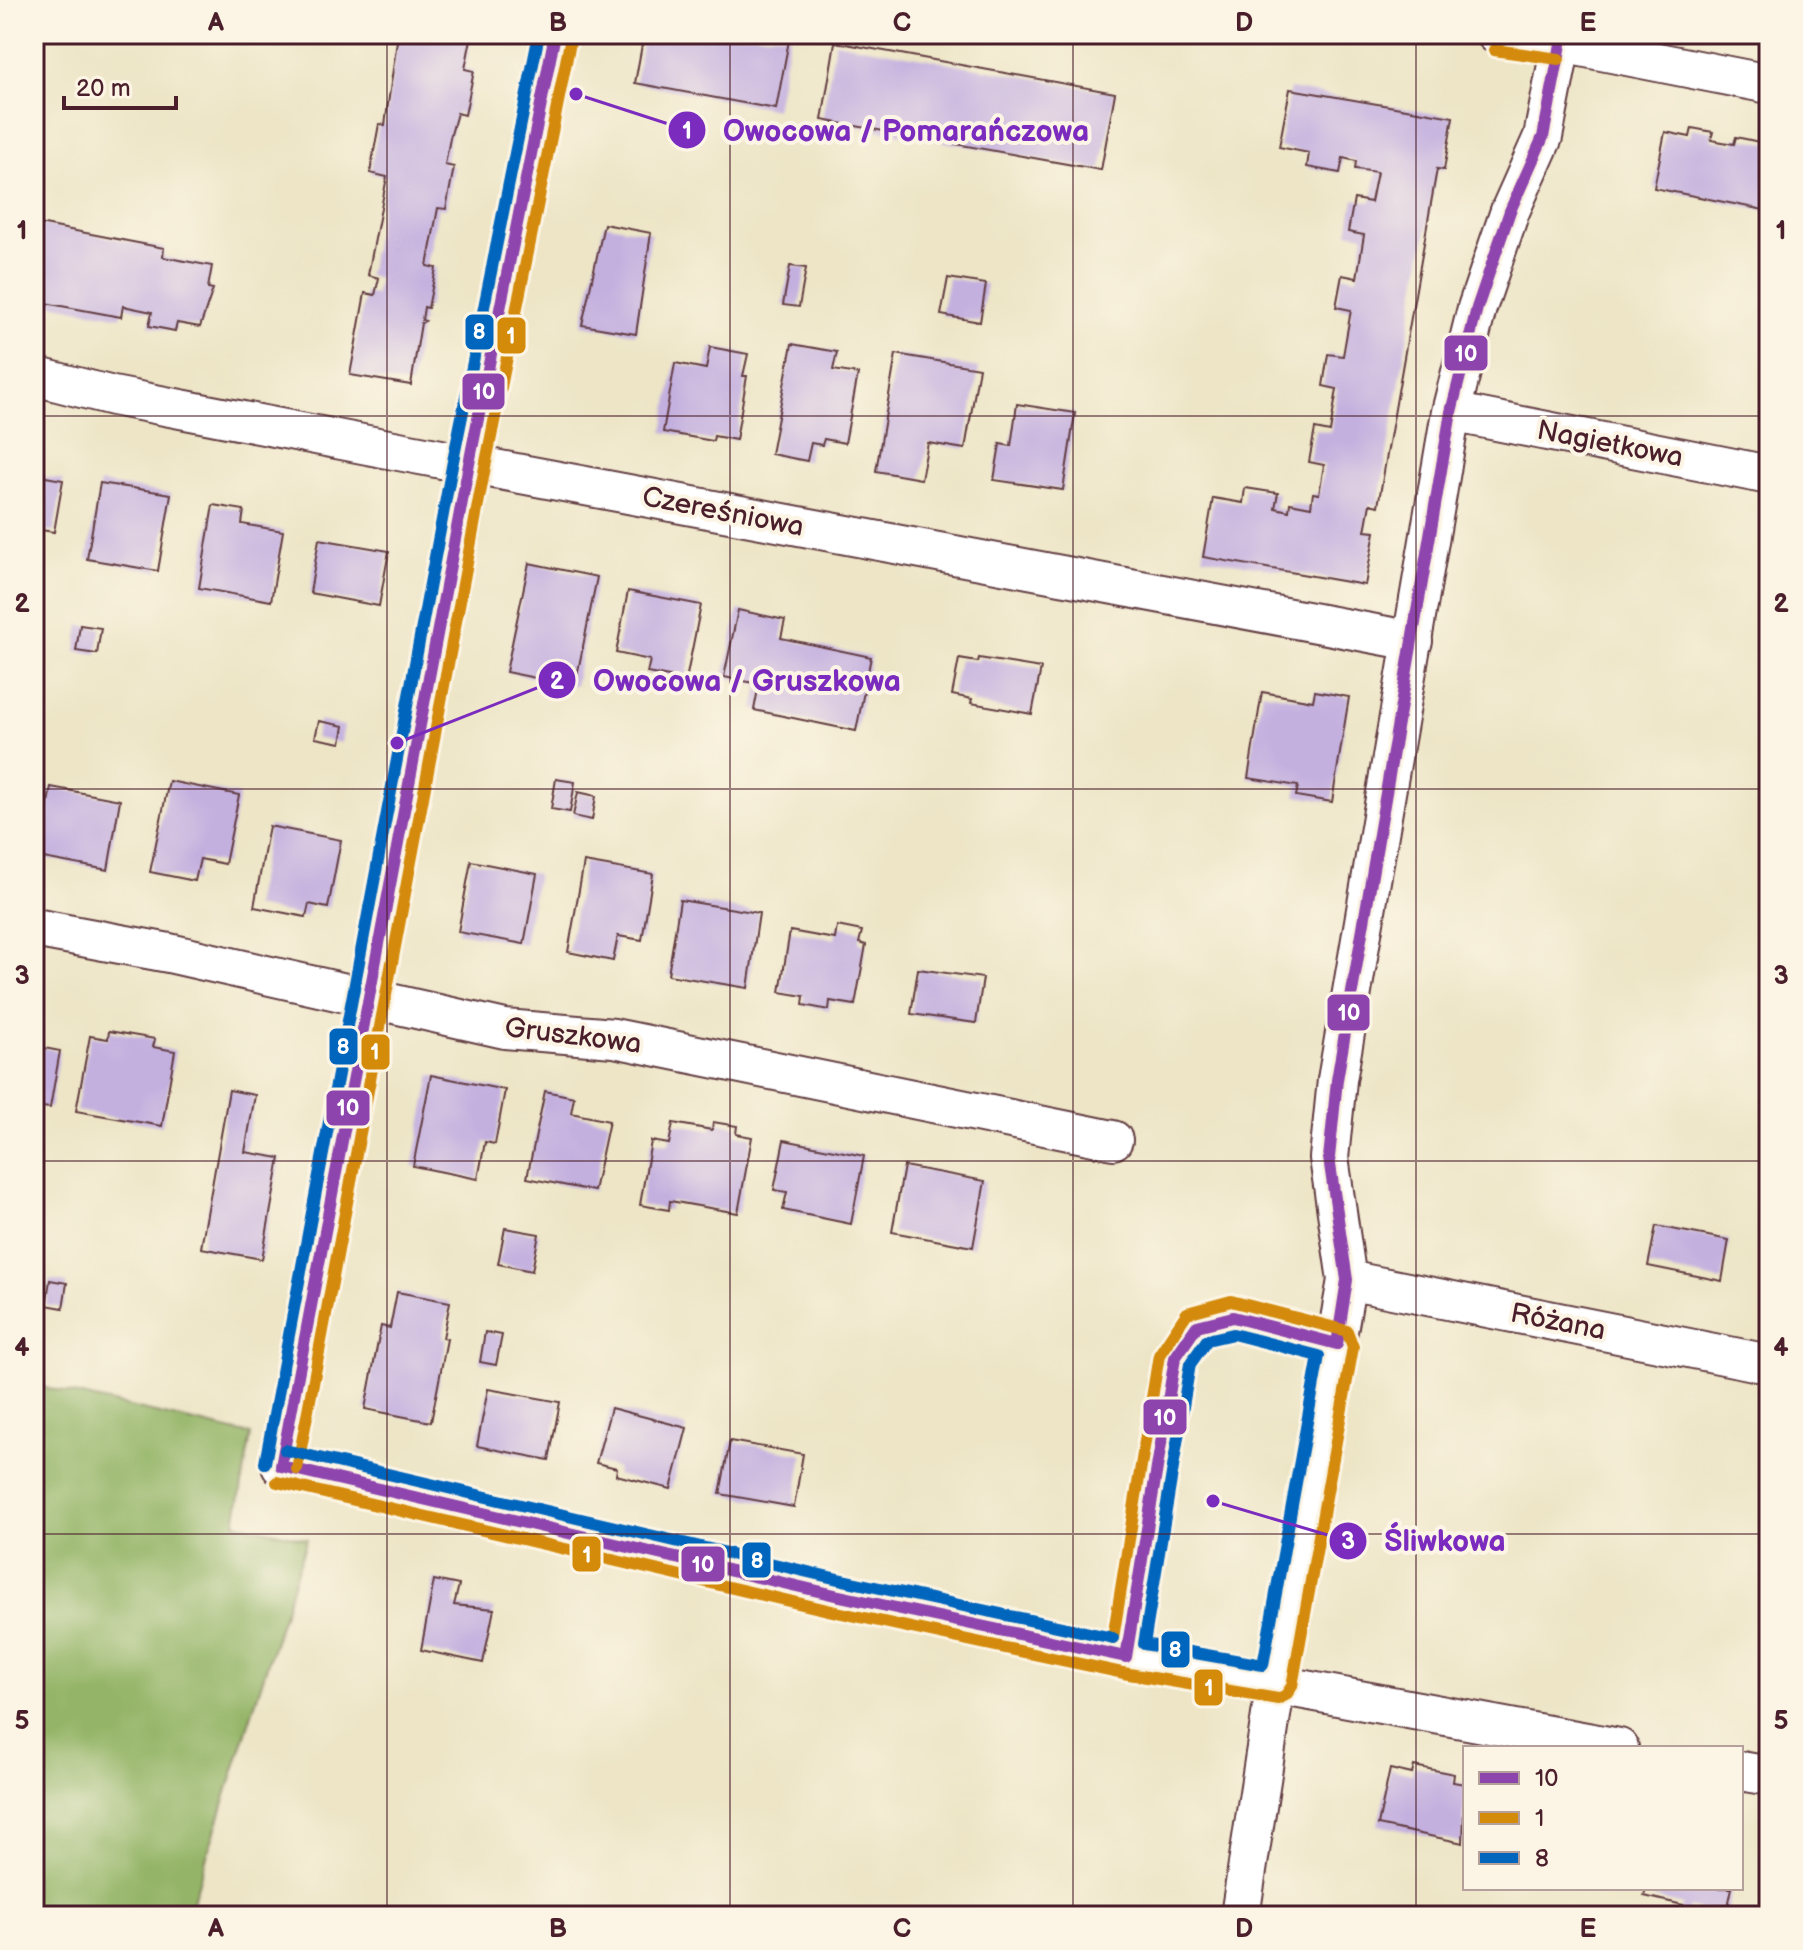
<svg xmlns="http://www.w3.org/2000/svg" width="1803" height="1950" font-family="'Balsamiq Sans',sans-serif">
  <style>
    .forest { fill: #94b568; stroke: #6f6a4a; stroke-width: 2 }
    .building { fill: #c4b0df }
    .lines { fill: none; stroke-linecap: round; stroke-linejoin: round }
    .lane-casing { stroke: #623d42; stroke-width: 22 }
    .street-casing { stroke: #623d42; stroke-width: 42 }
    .lane { stroke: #fff; stroke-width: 18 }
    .street { stroke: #fff; stroke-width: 38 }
    .bus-1-casing { stroke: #fcf5e5; stroke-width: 18 }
    .bus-2-casing { stroke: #fcf5e5; stroke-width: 18 }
    .bus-3-casing { stroke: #fcf5e5; stroke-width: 18 }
    .bus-1 { stroke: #8e44ad; stroke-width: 12 }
    .bus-2 { stroke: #d48b09; stroke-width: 12 }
    .bus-3 { stroke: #0065bd; stroke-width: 12 }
    .grid { fill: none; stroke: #4a1f2b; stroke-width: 2; stroke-opacity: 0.55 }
    .labels { text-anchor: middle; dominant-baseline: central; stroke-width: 8; stroke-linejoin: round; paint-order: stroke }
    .street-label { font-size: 28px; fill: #4a1f2b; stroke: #fcf5e5 }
    .leader { fill: none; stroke: #7b2cbf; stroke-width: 3 }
    .callout-dot { fill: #7b2cbf; stroke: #fcf5e5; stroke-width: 3 }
    .mark-label { font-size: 24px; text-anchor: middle; font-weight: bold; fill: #fff }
    .callout-label { font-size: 30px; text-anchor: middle; font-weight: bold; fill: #7b2cbf; stroke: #fcf5e5; stroke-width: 8; stroke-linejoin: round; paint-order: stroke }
    .line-badge { stroke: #fcf5e5; stroke-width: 3 }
    .badge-label { font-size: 22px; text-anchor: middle; font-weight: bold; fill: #fff }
    .neatline { fill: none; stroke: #4a1f2b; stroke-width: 3 }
    .grid-label { font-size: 26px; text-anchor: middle; font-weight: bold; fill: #4a1f2b }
  </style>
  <rect width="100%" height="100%" fill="#fcf5e5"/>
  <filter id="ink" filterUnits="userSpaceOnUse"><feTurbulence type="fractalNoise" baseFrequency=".0125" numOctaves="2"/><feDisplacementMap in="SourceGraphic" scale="16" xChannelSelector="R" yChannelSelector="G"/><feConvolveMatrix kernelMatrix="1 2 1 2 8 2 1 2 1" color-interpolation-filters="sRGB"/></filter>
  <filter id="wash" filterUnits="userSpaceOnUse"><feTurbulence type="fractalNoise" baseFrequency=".006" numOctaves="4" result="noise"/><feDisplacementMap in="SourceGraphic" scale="32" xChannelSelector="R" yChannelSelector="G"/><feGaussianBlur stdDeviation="1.8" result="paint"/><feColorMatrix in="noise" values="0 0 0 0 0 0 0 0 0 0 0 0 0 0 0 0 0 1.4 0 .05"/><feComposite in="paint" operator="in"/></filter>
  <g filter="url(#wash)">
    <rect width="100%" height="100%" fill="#ede5c6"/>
    <!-- forest -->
    <path class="forest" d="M34,1385L251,1435L235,1523L307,1539L188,1916H34Z"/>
    <g id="blocks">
      <!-- building -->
      <path class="building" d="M398,34H472L465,69L474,71L465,115L457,113L450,138L445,165L454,167L446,209L438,208L427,266L436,268L428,308L424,307L422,320L425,321L421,323L411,385L350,375L365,293L375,295L379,278L368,275L387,177L370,173L379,124L385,125Z
        M644,34L790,35L776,109L635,83Z
        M835,42L1115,93L1101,170L822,120Z
        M1290,89L1453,117L1444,170L1437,169L1378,506L1370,504L1365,531L1375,532L1365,585L1203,557L1213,498L1243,503L1245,488L1278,493L1275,508L1289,511L1290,503L1311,507L1313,493L1319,494L1324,465L1309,462L1315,429L1330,432L1337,389L1323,386L1328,354L1343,356L1351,310L1336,307L1342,275L1357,278L1364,235L1348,232L1354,199L1371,202L1377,172L1355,169L1356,161L1343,158L1340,173L1307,167L1309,153L1279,147Z
        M1692,128L1713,132L1711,140L1734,144L1736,137L1769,144V211L1654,188L1665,132L1690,137Z
        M34,223L164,248L163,257L212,266L208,288L213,289L200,327L177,323L175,331L149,326L152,312L123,306L121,317L34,301Z
        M604,224L651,233L636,334L582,325Z
        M790,266L806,268L799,307L783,305Z
        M948,278L986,284L980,322L941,315Z
        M792,344L837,352L833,370L858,374L845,443L824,439L822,445L811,443L807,461L771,454Z
        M710,347L748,354L743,376H747L736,440L714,436L713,441L663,432L675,363L706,369Z
        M896,354L979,368L965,449L928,443L921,479L876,471Z
        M1017,404L1075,413L1063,490L994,480L1000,444L1011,446Z
        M34,475L63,480L54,532L34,529Z
        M100,483L171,494L158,571L87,559Z
        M213,505L244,510L242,524L283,531L271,601L199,588Z
        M319,539L389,551L379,606L310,593Z
        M529,563L597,577L575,686L506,672Z
        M628,591L701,605L686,680L647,673L650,660L616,653Z
        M738,610L785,620L781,638L871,657L856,731L754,710L759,684L724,677Z
        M80,625L101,628L97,654L76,651Z
        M979,658L1041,668L1032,714L971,703L972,699L952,695L959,659L978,662Z
        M1315,691L1349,697L1332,802L1296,796L1298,786L1248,778L1262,692L1313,701Z
        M319,721L344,726L341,743L315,738Z
        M556,779L575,782L570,812L551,809Z
        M169,781L239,795L225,864L200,859L195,881L150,872Z
        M51,787L120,800L108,870L38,857Z
        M578,792L596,796L592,820L573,816Z
        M269,826L341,840L328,908L309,904L306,917L254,907Z
        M471,861L537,874L524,944L458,932Z
        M584,862L653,874L642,940L618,936L613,961L568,952Z
        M680,900L759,913L748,988L668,975Z
        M837,926L862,931L859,943L866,945L855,1005L830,1001L829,1010L803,1005L804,996L780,992L790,931L835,939Z
        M918,969L983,978L976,1023L911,1014Z
        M109,1031L155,1039L153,1047L175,1051L162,1126L76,1111L90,1036L108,1039Z
        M34,1046L60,1051L50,1108L34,1106Z
        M431,1075L505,1090L495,1144L485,1142L478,1179L413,1166Z
        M229,1090L255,1095L245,1152L280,1158L262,1259L201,1248Z
        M545,1091L574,1097L571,1113L609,1121L594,1191L527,1178Z
        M713,1122L737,1126L736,1134L752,1137L738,1213L670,1201L669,1210L640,1205L651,1141L669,1144L673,1123L712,1130Z
        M784,1140L864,1156L851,1224L783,1210L787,1192L774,1190Z
        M904,1166L985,1181L973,1247L892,1232Z
        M1656,1226L1729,1240L1722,1281L1648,1266Z
        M505,1228L539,1234L532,1271L498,1264Z
        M50,1280L67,1283L63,1308L46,1305Z
        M397,1292L450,1302L443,1338L447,1339L431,1422L365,1409L381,1326L390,1328Z
        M485,1332L502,1335L496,1365L480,1362Z
        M488,1389L560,1402L549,1460L477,1446Z
        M611,1408L687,1428L671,1489L616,1475L617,1468L596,1463Z
        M730,1441L803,1454L794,1507L720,1494Z
        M434,1580L459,1585L454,1605L494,1609L483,1663L421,1650Z
        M1414,1766L1454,1774L1453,1782L1465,1784L1463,1843L1378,1825L1390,1769L1412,1774Z
        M1646,1888H1732L1726,1916L1688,1907L1689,1915L1678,1912L1683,1905L1644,1896Z"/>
    </g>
  </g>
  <g filter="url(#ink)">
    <use href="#blocks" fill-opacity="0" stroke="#623d42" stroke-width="2"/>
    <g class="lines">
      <!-- lane casing -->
      <g class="lane-casing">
        <path id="lane" d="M1126,1657L1175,1358L1197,1326L1233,1317L1337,1344"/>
      </g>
      <!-- street casing -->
      <g class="street-casing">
        <path id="street" d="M555,34L469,464L281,1466L835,1595L1126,1657L1619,1748
          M1496,34L1561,43L1769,84
          M34,376L113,396L404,452L1413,641
          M1451,412L1769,475
          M34,928L169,953L505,1029L614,1038L1113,1140
          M1347,1280L1769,1364
          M1741,1771L1769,1776
          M1240,1916L1276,1683L1347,1280L1329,1158L1337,1080L1451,412L1477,308L1510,211L1543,137L1563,34"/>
      </g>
      <!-- lane -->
      <use href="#lane" class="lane"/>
      <!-- street -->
      <use href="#street" class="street"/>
      <!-- bus-1 casing -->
      <g class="bus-1-casing">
        <path id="bus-1" d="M1337,1344L1347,1280L1329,1158L1337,1080L1451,412L1477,308L1510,211L1543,137L1563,34
          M281,1466L469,464L555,34
          M281,1466L835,1595L1126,1657
          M1126,1657L1175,1358L1197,1326L1233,1317L1337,1344"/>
      </g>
      <!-- bus-2 casing -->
      <g class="bus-2-casing">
        <path id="bus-2" d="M1494,50L1559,59
          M297,1469L485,467L571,37
          M277,1482L832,1611L1123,1673L1278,1699L1286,1695L1292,1686L1353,1347L1347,1331L1231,1301L1187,1313L1159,1355L1113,1638"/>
      </g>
      <!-- bus-3 casing -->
      <g class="bus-3-casing">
        <path id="bus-3" d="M1233,1334L1319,1356L1263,1665L1144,1644L1190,1364L1207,1340Z
          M285,1450L838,1579L1113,1638
          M265,1463L453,461L539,34"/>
      </g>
      <!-- bus-1 -->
      <use href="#bus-1" class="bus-1"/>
      <!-- bus-2 -->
      <use href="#bus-2" class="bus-2"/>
      <!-- bus-3 -->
      <use href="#bus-3" class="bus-3"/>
    </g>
  </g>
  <!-- grid -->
  <path class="grid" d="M387,34V1916M730,34V1916M1073,34V1916M1416,34V1916M34,416H1769M34,789H1769M34,1161H1769M34,1534H1769"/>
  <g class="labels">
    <!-- street labels -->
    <g class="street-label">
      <text transform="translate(1610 444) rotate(11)">Nagietkowa</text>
      <text transform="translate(723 512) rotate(11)">Czereśniowa</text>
      <text transform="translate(573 1036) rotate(7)">Gruszkowa</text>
      <text transform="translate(1558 1322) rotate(11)">Różana</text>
    </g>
  </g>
  <!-- callouts -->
  <path class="leader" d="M576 94L687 130M397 743L557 680M1213 1501L1348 1541"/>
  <g class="callout-dot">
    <circle cx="576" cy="94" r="8"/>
    <circle cx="397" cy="743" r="8"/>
    <circle cx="1213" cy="1501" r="8"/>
    <circle cx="687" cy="130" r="20"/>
    <circle cx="557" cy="680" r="20"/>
    <circle cx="1348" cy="1541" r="20"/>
  </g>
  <g class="mark-label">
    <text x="687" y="139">1</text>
    <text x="557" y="689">2</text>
    <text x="1348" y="1549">3</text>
  </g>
  <g class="callout-label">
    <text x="906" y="141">Owocowa / Pomarańczowa</text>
    <text x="747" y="691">Owocowa / Gruszkowa</text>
    <text x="1445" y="1551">Śliwkowa</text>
  </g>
  <g class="line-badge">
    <rect x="464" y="313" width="31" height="38" rx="8" fill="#0065bd"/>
    <rect x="496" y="316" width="31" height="39" rx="8" fill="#d48b09"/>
    <rect x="1443" y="334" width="46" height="38" rx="8" fill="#8e44ad"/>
    <rect x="461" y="372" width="45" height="39" rx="8" fill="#8e44ad"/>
    <rect x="1326" y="993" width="45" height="39" rx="8" fill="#8e44ad"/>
    <rect x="328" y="1027" width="31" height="39" rx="8" fill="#0065bd"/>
    <rect x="360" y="1033" width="31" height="38" rx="8" fill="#d48b09"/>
    <rect x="325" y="1089" width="46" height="38" rx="8" fill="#8e44ad"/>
    <rect x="1142" y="1398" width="46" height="38" rx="8" fill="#8e44ad"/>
    <rect x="571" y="1535" width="31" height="38" rx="8" fill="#d48b09"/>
    <rect x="741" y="1541" width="31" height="38" rx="8" fill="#0065bd"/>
    <rect x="680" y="1545" width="46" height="38" rx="8" fill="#8e44ad"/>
    <rect x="1160" y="1630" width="31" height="39" rx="8" fill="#0065bd"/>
    <rect x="1193" y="1668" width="31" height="39" rx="8" fill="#d48b09"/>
  </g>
  <g class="badge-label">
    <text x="479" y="339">8</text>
    <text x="511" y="343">1</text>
    <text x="1466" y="361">10</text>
    <text x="484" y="399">10</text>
    <text x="1349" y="1020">10</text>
    <text x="343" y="1054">8</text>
    <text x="375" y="1059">1</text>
    <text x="348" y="1115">10</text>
    <text x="1165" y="1425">10</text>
    <text x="587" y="1562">1</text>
    <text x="757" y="1568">8</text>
    <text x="703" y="1572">10</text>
    <text x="1175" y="1657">8</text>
    <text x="1209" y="1695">1</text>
  </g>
  <!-- margin -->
  <rect width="1803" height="1950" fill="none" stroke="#fcf5e5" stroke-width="88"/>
  <!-- legend -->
  <rect x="1463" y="1746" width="280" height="144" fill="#fcf5e5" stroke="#b59f9b" stroke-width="2"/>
  <rect x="1479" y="1772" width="40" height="12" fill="#8e44ad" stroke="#b59f9b" stroke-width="2"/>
  <text x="1535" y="1786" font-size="24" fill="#4a1f2b">10</text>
  <rect x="1479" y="1812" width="40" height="12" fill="#d48b09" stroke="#b59f9b" stroke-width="2"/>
  <text x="1535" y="1826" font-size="24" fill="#4a1f2b">1</text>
  <rect x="1479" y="1852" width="40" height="12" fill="#0065bd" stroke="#b59f9b" stroke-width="2"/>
  <text x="1535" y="1866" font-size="24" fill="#4a1f2b">8</text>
  <!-- scale -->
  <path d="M64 96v12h112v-12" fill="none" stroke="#4a1f2b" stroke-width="4"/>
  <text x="76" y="96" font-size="24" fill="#4a1f2b" stroke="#fcf5e5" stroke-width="6" paint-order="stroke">20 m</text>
  <rect x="44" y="44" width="1715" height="1862" class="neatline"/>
  <g class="grid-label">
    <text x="216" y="31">A</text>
    <text x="558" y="31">B</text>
    <text x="902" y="31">C</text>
    <text x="1244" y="31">D</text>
    <text x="1588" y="31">E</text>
    <text x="22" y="239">1</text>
    <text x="1781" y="239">1</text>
    <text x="22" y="612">2</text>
    <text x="1781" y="612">2</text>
    <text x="22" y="984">3</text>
    <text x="1781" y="984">3</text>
    <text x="22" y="1356">4</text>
    <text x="1781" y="1356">4</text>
    <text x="22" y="1729">5</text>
    <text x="1781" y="1729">5</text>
    <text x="216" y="1937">A</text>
    <text x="558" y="1937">B</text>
    <text x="902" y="1937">C</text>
    <text x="1244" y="1937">D</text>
    <text x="1588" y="1937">E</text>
  </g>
</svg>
